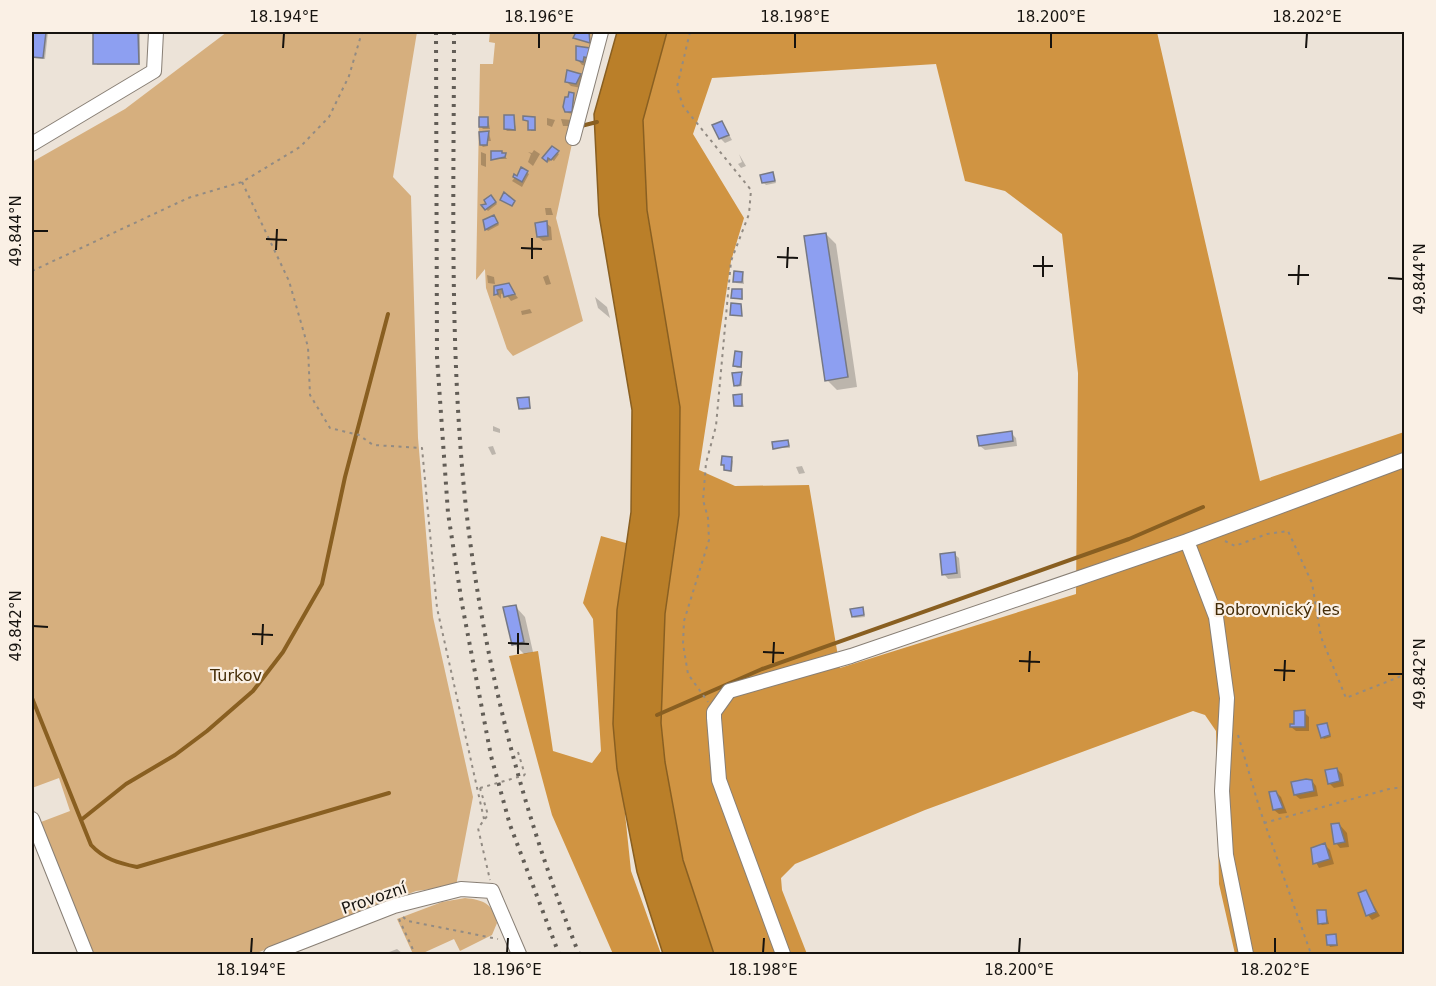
<svg xmlns="http://www.w3.org/2000/svg" width="1436" height="986" font-family="'DejaVu Sans',sans-serif">
  <style>
    .green { fill: #d6af7e }
    .forest { fill: #d09442; fill-rule: evenodd }
    .water { fill: #ba7f29; stroke: #895f21; stroke-width: 1.5 }
    .shadow { fill: #0003 }
    .lines { fill: none; stroke-linecap: round; stroke-linejoin: round }
    .stream { stroke: #895f21; stroke-width: 4 }
    .building { fill: #8d9ff1; stroke: #757884; stroke-width: 1.5 }
    .minor-casing { stroke: #887f75; stroke-width: 16 }
    .path { stroke: #928b83; stroke-width: 2; stroke-dasharray: 3 4.5; stroke-linecap: butt }
    .minor { stroke: #fff; stroke-width: 14 }
    .rail { stroke: #625d56; stroke-width: 4; stroke-dasharray: 3 6; stroke-linecap: butt }
    .path-bridge { stroke: #928b83; stroke-width: 2; stroke-dasharray: 3 4.5; stroke-linecap: butt }
    .ticks { fill: none; stroke: #16130f; stroke-width: 2 }
    .labels { text-anchor: middle; dominant-baseline: central; stroke-width: 4.5; stroke-linejoin: round; paint-order: stroke }
    .park-label { font-size: 16px; fill: #442c07; stroke: #faf0e5 }
    .street-label { font-size: 16px; fill: #16130f; stroke: #faf0e5 }
    .neatline { fill: none; stroke: #16130f; stroke-width: 2 }
    .ticks-label { font-size: 15px; text-anchor: middle; fill: #16130f }
  </style>
  <rect width="100%" height="100%" fill="#ece3d8"/>
  <!-- green -->
  <path class="green" d="M227,32H417L393,177L411,196L418,438L433,617L473,797L456,886L416,891L254,954H94L41,822L70,811L59,778L32,788V162L125,109Z
    M490,32H596L556,218L583,321L513,356L507,349L486,288L485,269L476,280L480,64H493L495,43L489,42Z
    M465,898C483,900 493,903 497,923L492,935L460,951L454,939L421,954H413L397,919L442,902Z"/>
  <!-- forest -->
  <path class="forest" d="M667,32H1157L1260,481L1404,432V954H1235L1219,884L1216,731L1205,715L1193,711L925,810L795,864L781,878L782,890L807,954H714L683,860L665,762L661,723L665,614L679,515L680,407L647,210L643,120ZM936,64L965,181L1005,191L1062,234L1078,373L1076,594L840,668L809,485L735,486L699,470L731,261L744,218L693,134L712,78Z
    M601,536L633,545L616,726L631,871L661,954H613L552,815L509,656L538,651L553,751L592,763L601,751L593,619L583,603Z"/>
  <!-- water -->
  <path class="water" d="M617,32H667L643,120L647,210L680,407L679,515L665,614L661,723L665,762L683,860L714,954H663L637,872L617,769L613,724L617,610L631,512L632,410L599,215L594,114Z"/>
  <!-- shadow -->
  <path class="shadow" d="M32,32H48L45,59L32,58Z
    M95,32H140V65H97Z
    M589,49L587,66L582,65L577,59Z
    M568,72L581,75L585,80L581,88L571,86L566,81Z
    M573,95V114L568,113L566,111Z
    M514,117L516,131H507L505,129Z
    M547,118L555,120L552,127L547,125Z
    M488,119L490,129H483L481,127Z
    M535,119L536,131H531L530,122L524,120Z
    M561,119L572,120L570,126H563Z
    M722,122L732,140L725,143L720,138Z
    M489,133L491,141H488V146L483,147L481,145Z
    M552,148L559,154L554,161L551,159L549,162L544,158Z
    M534,150L540,154L533,166L528,162L531,154L528,152L532,153Z
    M481,152L486,154V167L481,165Z
    M739,154L746,166L741,168L738,164L742,162Z
    M504,155L507,159H492Z
    M522,169L529,174L522,187L512,181Z
    M772,174L776,183L766,185L764,183Z
    M491,197L497,204L488,211L484,207Z
    M545,208H551L553,215H546Z
    M495,218L499,225L488,231L486,229Z
    M546,223L551,227L552,240L543,241L538,237Z
    M826,234L836,244L857,387L837,390L827,380Z
    M743,273L744,284L736,283L735,281Z
    M487,275L494,277L495,284L488,283Z
    M548,275L551,284L546,285L543,277Z
    M495,284L496,287L508,285L518,298L511,301L505,293L501,294V299L496,294Z
    M742,291L743,300L733,298Z
    M595,297L607,307L610,318L598,308Z
    M530,309L532,313L522,315L521,311Z
    M741,353L742,368H737L735,366Z
    M742,373V386L737,387L735,385Z
    M741,396L744,407H737L735,405Z
    M528,398L531,409L522,410L520,408Z
    M493,426L500,429V433L493,431Z
    M1011,433L1016,438L1017,446L985,450L980,446Z
    M788,441L790,448H775Z
    M493,446L496,454L492,455L488,447Z
    M731,459L733,461L732,472L727,471L722,464Z
    M802,466L805,473L799,474L796,467Z
    M954,554L959,558L961,578L948,579L944,574Z
    M515,606L525,617L533,652L524,654L514,644Z
    M862,608L865,617L855,618L853,617Z
    M1304,712L1309,717V731H1296L1291,727L1295,725Z
    M1326,724L1331,737L1324,739L1322,737Z
    M1337,769L1342,774L1344,786L1334,788L1329,783Z
    M1312,781L1316,786L1318,796L1300,799L1295,795Z
    M1276,792L1281,797L1287,813L1279,814L1274,810Z
    M1339,824L1347,833L1349,847L1340,848L1336,843Z
    M1325,845L1330,850L1334,864L1319,868L1312,855Z
    M1366,892L1380,916L1372,920L1368,915Z
    M1326,911L1329,924L1322,925L1320,923Z
    M1335,936L1338,946L1330,947L1329,945Z
    M397,949L403,954H384Z"/>
  <g class="lines">
    <!-- stream -->
    <path class="stream" d="M581,126L597,122
      M32,698L91,845C104,859 118,863 137,867L389,793
      M657,715L762,669L1129,539L1203,507
      M81,820L126,784L175,755L207,731L253,691L283,652L322,584L345,477L388,314"/>
  </g>
  <!-- building -->
  <path class="building" d="M32,32H46L43,58L32,57Z
    M93,32H138L139,64H93Z
    M576,32H589L590,43L573,38Z
    M576,46L590,48L588,58L584,57L583,62L576,60Z
    M567,70L581,74L576,84L565,82Z
    M569,92L574,93L572,112H565L563,107L565,97H568Z
    M504,115H514L515,130L504,129Z
    M523,116L535,117V130H528V121L523,120Z
    M479,117H488V127H479Z
    M722,121L729,135L719,139L712,125Z
    M489,131L487,145H480L479,132Z
    M552,146L559,151L551,160L548,158L547,162L542,158Z
    M491,151H502V153H506L505,157L491,160Z
    M521,167L528,171L522,182L513,177L514,174L517,176Z
    M773,172L775,181L762,183L760,175Z
    M504,192L515,201L512,206L500,200Z
    M491,195L496,202L485,210L481,205L486,204L484,200Z
    M494,215L498,223L485,230L483,220Z
    M547,221L548,236L537,237L535,223Z
    M826,233L848,377L825,381L804,236Z
    M734,271L743,272L742,282H733Z
    M509,283L515,294L504,297L502,289L497,290L498,294L494,295V286Z
    M732,289H742V299L731,298Z
    M731,303L741,304L742,316L730,315Z
    M735,351L742,352L741,367L733,366Z
    M742,372L740,385L734,386L732,373Z
    M742,394V406H734L733,395Z
    M529,397L530,408L519,409L517,398Z
    M1012,431L1013,441L979,446L977,436Z
    M788,440L789,446L773,449L772,442Z
    M722,456L732,457L731,471L724,470V465H721Z
    M955,552L957,573L942,575L940,554Z
    M516,605L524,642L512,645L503,607Z
    M863,607L864,615L852,617L850,609Z
    M1305,710V727H1290V724H1294V711Z
    M1327,723L1330,735L1321,738L1317,725Z
    M1337,768L1340,781L1328,784L1325,770Z
    M1306,779L1312,780L1314,791L1294,795L1291,782Z
    M1276,791L1283,808L1273,810L1269,792Z
    M1339,823L1345,842L1334,844L1331,824Z
    M1325,843L1330,859L1313,864L1311,848Z
    M1366,890L1376,912L1366,916L1358,893Z
    M1317,910H1326L1327,923L1318,924Z
    M1336,934L1337,945H1327L1326,935Z"/>
  <g class="lines">
    <!-- minor casing -->
    <g class="minor-casing">
      <path id="minor" d="M573,138L601,32
        M32,144L154,71L156,32
        M1187,541L1216,617L1227,698L1222,791L1226,855L1246,954
        M32,819L86,954
        M271,954L394,906L461,889L492,891L519,954
        M783,954L719,780L714,718V712L729,691L851,656L1187,541L1404,460"/>
    </g>
    <!-- path -->
    <path class="path" d="M690,32L677,87L683,106L751,190L749,214L731,261L716,426L706,463L703,500L708,518L709,540L684,621L683,644L688,674L708,702
      M242,182L289,281L308,347L310,395L330,428L359,435L373,445L422,448L437,608L484,819
      M32,271L188,198L242,182L300,147L329,117L349,76L362,32
      M1225,541L1235,546L1267,534L1288,531L1312,583L1321,637L1346,698L1404,675
      M1238,735L1260,810L1311,954
      M518,752L525,775
      M480,788L488,815L478,828L490,880
      M1404,800V813
      M1264,823L1389,789L1404,787
      M403,917L408,921L498,939
      M399,919L415,954"/>
    <!-- minor -->
    <use href="#minor" class="minor"/>
    <!-- rail -->
    <path class="rail" d="M436,32L437,357L448,513L462,604L491,756L510,825L559,954
      M454,32C454,190 449,350 466,508C483,660 522,812 579,954"/>
    <!-- path-bridge -->
    <path class="path-bridge" d="M480,788L525,775"/>
  </g>
  <!-- ticks -->
  <path class="ticks" d="M283,48L284,33M539,48V33M795,48V33M1051,48V33M1306,48L1307,33M33,231H48M266,239L287,240M521,248L542,249M276,250L277,229M777,257L798,258M532,259V238M1033,266H1053M787,268L788,247M1288,275H1309M1043,277V256M1388,278L1403,279M1298,285L1299,265M33,626L48,627M252,634L273,635M508,643L529,644M262,645L263,624M763,652L784,653M518,654V633M1019,661L1040,662M773,663L774,642M1274,670L1295,671M1029,672L1030,651M1388,674H1403M1284,681L1285,660M251,953L252,938M507,953L508,938M763,953L764,938M1019,953L1020,938M1275,953V938"/>
  <g class="labels">
    <!-- park labels -->
    <g class="park-label">
      <text x="1277" y="609">Bobrovnický les</text>
      <text x="236" y="675">Turkov</text>
    </g>
    <!-- street labels -->
    <g class="street-label">
      <text transform="translate(374 898) rotate(-19)">Provozní</text>
    </g>
  </g>
  <!-- border -->
  <rect width="1436" height="986" fill="none" stroke="#faf0e5" stroke-width="66"/>
  <rect x="33" y="33" width="1370" height="920" class="neatline"/>
  <g class="ticks-label">
    <text x="284" y="22">18.194°E</text>
    <text x="539" y="22">18.196°E</text>
    <text x="795" y="22">18.198°E</text>
    <text x="1051" y="22">18.200°E</text>
    <text x="1307" y="22">18.202°E</text>
    <text transform="translate(16 231) rotate(-90)" y="5">49.844°N</text>
    <text transform="translate(1420 279) rotate(-90)" y="5">49.844°N</text>
    <text transform="translate(16 626) rotate(-90)" y="5">49.842°N</text>
    <text transform="translate(1420 674) rotate(-90)" y="5">49.842°N</text>
    <text x="251" y="975">18.194°E</text>
    <text x="507" y="975">18.196°E</text>
    <text x="763" y="975">18.198°E</text>
    <text x="1019" y="975">18.200°E</text>
    <text x="1275" y="975">18.202°E</text>
  </g>
</svg>
